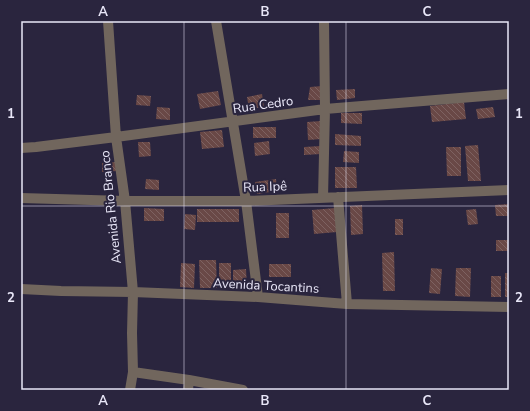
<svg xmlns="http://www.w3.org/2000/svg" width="530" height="411" font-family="'Nunito Sans',sans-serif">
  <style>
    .building { fill: url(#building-back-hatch) }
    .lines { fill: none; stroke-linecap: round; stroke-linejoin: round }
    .minor { stroke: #71665d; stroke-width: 10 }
    .grid { fill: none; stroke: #e9e7f8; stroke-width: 1; stroke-opacity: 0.55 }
    .labels { text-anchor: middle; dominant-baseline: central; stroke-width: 4; stroke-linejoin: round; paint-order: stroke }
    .street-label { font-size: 13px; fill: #e9e7f8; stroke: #2a253e }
    .neatline { fill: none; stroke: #e9e7f8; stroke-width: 1.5 }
    .grid-label { font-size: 13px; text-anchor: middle; font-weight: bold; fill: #e9e7f8 }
  </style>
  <defs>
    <pattern id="building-back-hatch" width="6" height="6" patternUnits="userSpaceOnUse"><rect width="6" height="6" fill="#694846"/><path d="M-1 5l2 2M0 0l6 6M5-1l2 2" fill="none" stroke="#7e6261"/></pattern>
  </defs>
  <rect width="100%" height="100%" fill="#2a253e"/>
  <!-- building -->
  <path class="building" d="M322,86L323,100H308L310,87Z
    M355,89V98L337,100L336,90Z
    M218,91L221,105L200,109L197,94Z
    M262,94L264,107L249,109L247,97Z
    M137,95L151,96L150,106L136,105Z
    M464,102L466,119L432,122L430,106Z
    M157,107L170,108V120L156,119Z
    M493,107L495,117L478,119L476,109Z
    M341,113H362V124L341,123Z
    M321,121L322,139L308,140L307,122Z
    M253,127H276V138H253Z
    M222,130L224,147L202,149L200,132Z
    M335,134L361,136V146L335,145Z
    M269,141L270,154L255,156L254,143Z
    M138,142H150L151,156L139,157Z
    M478,145L481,181H468L465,146Z
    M321,146V154L304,155V147Z
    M446,147H461V176H447Z
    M344,151L359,152V163L343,162Z
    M116,162L117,171L102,172V163Z
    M335,167H356L357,188H335Z
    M146,179L159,180V190L145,189Z
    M276,179L277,191L257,194L255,182Z
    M509,204V216H496L495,205Z
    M362,205L363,234L351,235L350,206Z
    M144,208L164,209V221H144Z
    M335,208L337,232L314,234L312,210Z
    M197,209H239V222H197Z
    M476,209L478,224L468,225L466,210Z
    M276,213H289V238H276Z
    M185,214L196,215L195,230L184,229Z
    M395,219H403V235H395Z
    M496,240H509V251H496Z
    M394,252L395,291H383L382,253Z
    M199,260H216L217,288H200Z
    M181,263L195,264L194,288L180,287Z
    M219,263H231V286H219Z
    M269,264H291V277H269Z
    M431,268L442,269L440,294L429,293Z
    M456,268H471L470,297L455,296Z
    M246,269L247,288L233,289V270Z
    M505,273H509V297H505Z
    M491,276H501V297H491Z"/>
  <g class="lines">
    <!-- minor -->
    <path class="minor" d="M108,21L116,137L125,201L133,292L132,333L133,372L130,390
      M216,21L246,201L258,297
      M21,148L36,147L116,137L325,109L509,94
      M338,197L347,304
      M21,198L125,201H246L509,190
      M323,198L325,109L324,21
      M21,289L61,291L133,292L258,297L347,304L509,307
      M133,372L189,380L243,390
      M188,390L189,380"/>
  </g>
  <!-- grid -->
  <path class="grid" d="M184,21V390M346,21V390M21,206H509"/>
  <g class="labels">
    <!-- street labels -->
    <g class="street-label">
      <text transform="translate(263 105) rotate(-8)">Rua Cedro</text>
      <text transform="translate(265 187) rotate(-2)">Rua Ipê</text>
      <text transform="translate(111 207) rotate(-96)">Avenida Rio Branco</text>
      <text transform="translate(266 286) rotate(3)">Avenida Tocantins</text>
    </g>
  </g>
  <!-- border -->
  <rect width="530" height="411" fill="none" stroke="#2a253e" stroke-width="44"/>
  <rect x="22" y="22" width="486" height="367" class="neatline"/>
  <g class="grid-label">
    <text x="103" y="16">A</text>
    <text x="265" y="16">B</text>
    <text x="427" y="16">C</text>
    <text x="11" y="118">1</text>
    <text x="519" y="118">1</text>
    <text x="11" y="302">2</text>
    <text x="519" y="302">2</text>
    <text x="103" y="405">A</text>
    <text x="265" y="405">B</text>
    <text x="427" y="405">C</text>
  </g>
</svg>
